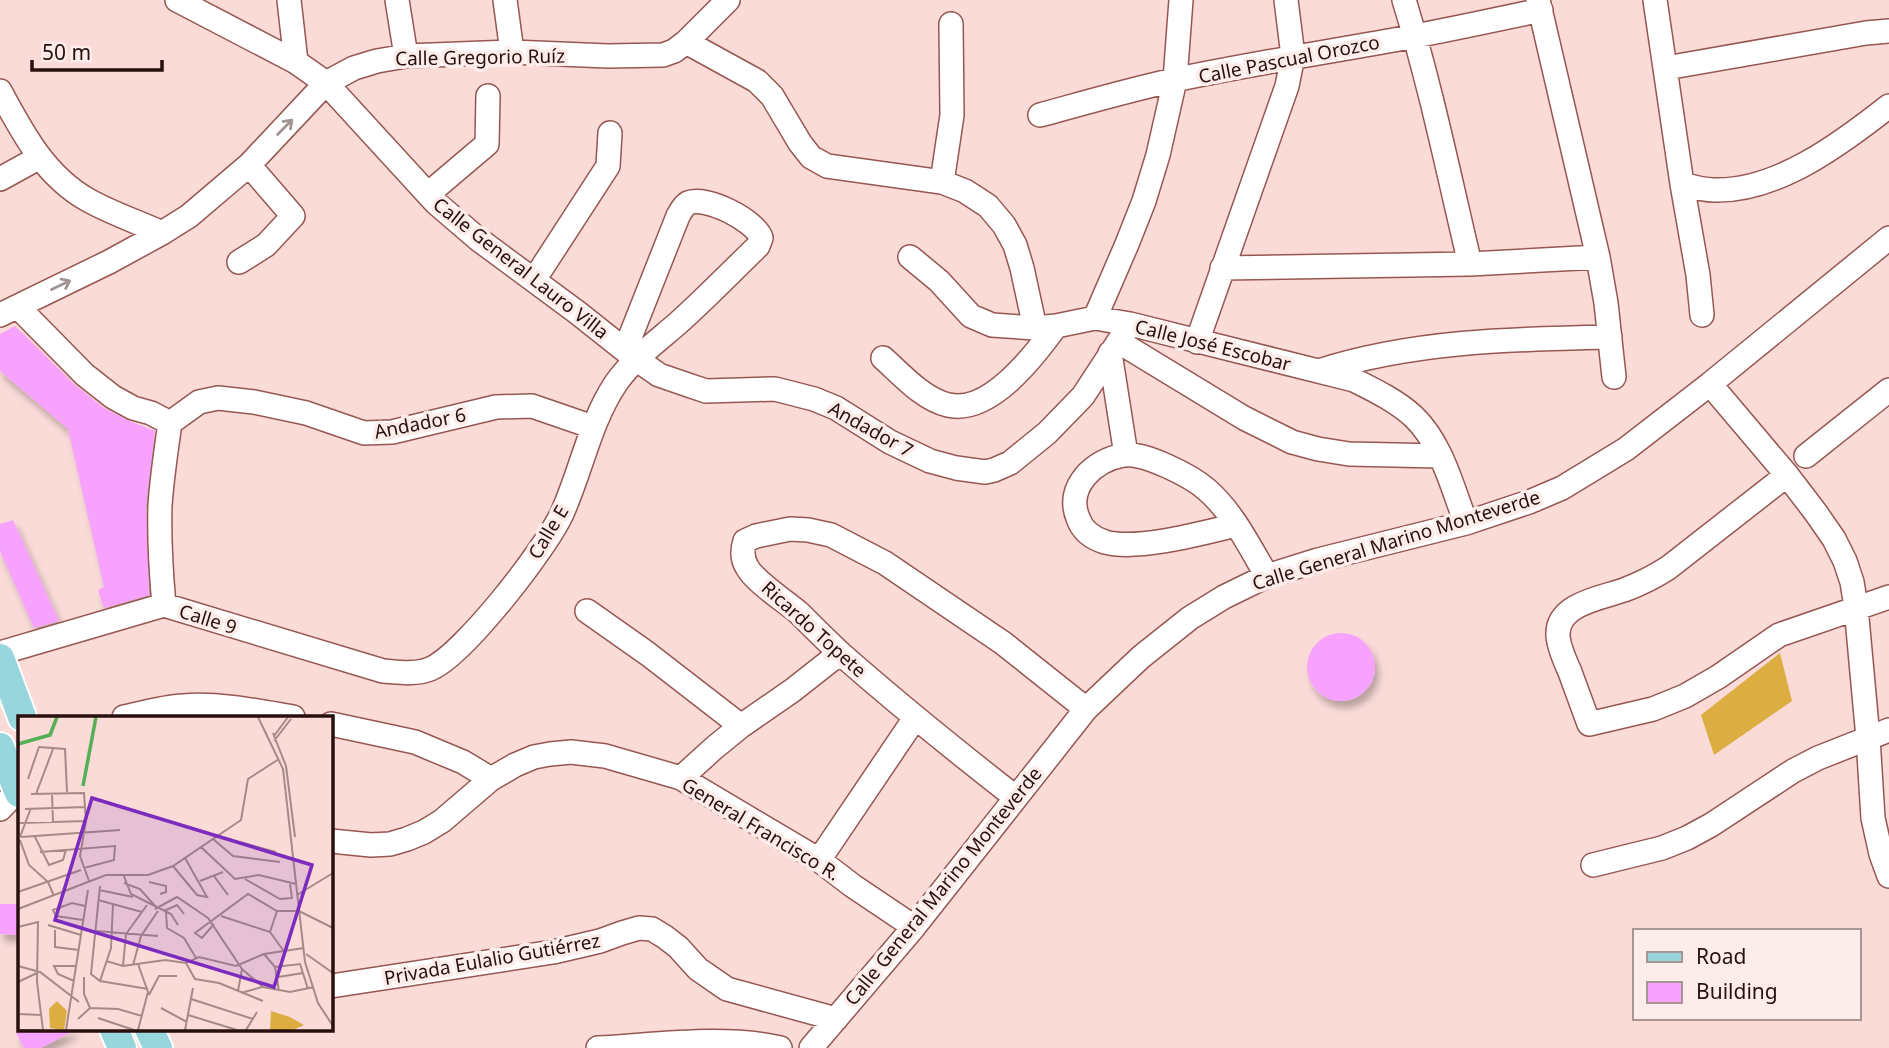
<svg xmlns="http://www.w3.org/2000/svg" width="1889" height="1048" font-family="'Noto Sans',sans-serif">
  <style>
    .green { fill: #dcad41 }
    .building { fill: #f7a2fe; filter: url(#shadow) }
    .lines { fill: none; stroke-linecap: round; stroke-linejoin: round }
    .minor-casing { stroke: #965753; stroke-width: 26 }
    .major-casing { stroke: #fff; stroke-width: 32 }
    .minor { stroke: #fff; stroke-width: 23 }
    .major { stroke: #98d6dd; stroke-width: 28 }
    .oneway { stroke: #9f9393 }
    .labels { text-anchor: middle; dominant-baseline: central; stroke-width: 7; stroke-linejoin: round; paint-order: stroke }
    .street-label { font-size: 19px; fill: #29100f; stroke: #fcedeb }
    .inset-river { fill: none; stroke: #54af57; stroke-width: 3.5 }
    .inset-road { fill: none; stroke: #a68a88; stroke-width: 2 }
    .view { fill: #7b2cbf; fill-opacity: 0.15; stroke: #7b2cbf; stroke-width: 3.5 }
    .inset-edge { fill: none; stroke: #29100f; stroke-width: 3.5 }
  </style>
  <defs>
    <filter id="shadow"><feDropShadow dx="4" dy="7" stdDeviation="3.5" flood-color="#0004"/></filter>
  </defs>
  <rect width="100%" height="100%" fill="#fadbd8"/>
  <!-- green -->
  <path class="green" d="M1780,653L1792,701L1714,755L1701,715Z"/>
  <!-- building -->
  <path class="building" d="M15,326L75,385L104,408L127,420L155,431L146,505L149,595L104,608L98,590L104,587L68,429L0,371V334Z
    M13,520L59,621L34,628L0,551V524Z
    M1307 667a34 34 0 1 1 68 0a34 34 0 1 1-68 0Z
    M0,904H19V935L0,934Z
    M24,1029H77L41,1048H24L16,1033Z"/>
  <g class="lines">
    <!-- minor casing -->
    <g class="minor-casing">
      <path id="minor" d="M177,0L296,62L326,83L436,203L478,239L578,313L636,359L659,375L688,385L706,391L775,389L814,399L836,408L890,442L930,461L956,468L985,472L994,470L1010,463L1047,433L1083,396L1130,324
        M289,0L296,62
        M397,0L406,56
        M505,0L512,52
        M1404,0C1431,87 1449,176 1470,264
        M1538,0L1598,257L1606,303L1614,377
        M1655,0L1682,184L1698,275L1702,315
        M686,42L757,81L772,96L800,143L811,157L827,166L942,182L965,191L988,206L1004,225L1015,245L1022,268L1035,328
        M1666,68L1866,33L1889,31
        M0,91C22,132 45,176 88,200C111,213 138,222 162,233
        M1040,115C1084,103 1129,90 1174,80C1254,63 1335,51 1415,36C1457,28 1499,19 1541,10
        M0,179L40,157
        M942,182L952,115L951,24
        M1682,184C1693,187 1703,190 1714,190C1777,192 1842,143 1889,106
        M428,194L487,144L488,96
        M910,257L939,281L971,316L992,325L1035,328L1056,326L1095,318L1130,324L1354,380C1374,390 1397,401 1414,417C1442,444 1452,487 1466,523
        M239,262L266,245L293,216L249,165
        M1222,268L1470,264L1598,257
        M534,280L608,166L610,133
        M18,307L85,375L113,397L133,408L151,413L170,423
        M0,315L109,262L162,233L189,216L249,165L326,83L354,68L377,61L406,56L512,52L608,56L663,55L674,51L686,42L728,0
        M1095,318L1127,244L1144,201L1158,155L1175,80L1181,0
        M1119,342L1244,418L1292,442L1318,449L1349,454L1440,456
        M1197,342L1287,86L1293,56L1286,0
        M1110,353L1126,455
        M883,358C902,375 923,399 948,405C990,415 1035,355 1056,326
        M1319,371C1412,341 1512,339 1610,337
        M1710,384L1787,475L1816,513L1834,539L1845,561L1852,582L1856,607L1868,738L1873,818L1881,854L1889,876
        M170,423L199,402L218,398L254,402L306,413L364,433L392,432L496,407L532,406L593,427
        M1806,456L1889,390
        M1787,475L1668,568C1654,577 1640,584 1624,590C1601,598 1556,604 1558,636C1559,648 1565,661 1570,672C1576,689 1583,707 1589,724L1653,709L1685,696L1718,677L1779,635L1889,597
        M1236,525C1203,533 1137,551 1105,542C1092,538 1082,530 1078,518C1065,487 1094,460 1124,455C1144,452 1191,476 1206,489C1233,512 1249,546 1267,576
        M164,605C161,572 159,538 160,505C162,478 166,450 170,423
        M587,611L648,654L741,726
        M0,653L164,605L383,671C398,672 415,675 430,669C463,656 549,545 563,511C582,468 590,422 616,383C633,359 655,343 677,324C705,299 731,272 758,246L761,238C756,221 706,195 688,203C683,206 681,211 678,216L625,350
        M124,717C143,713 163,707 183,706C220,703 258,711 293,717
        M331,724L415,742L463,762L491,779
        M681,778L714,748L741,726L793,690L840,653
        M1015,797C956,751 898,704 841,654C827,641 813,627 799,613C785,601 755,582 747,567C742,559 742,550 745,541L756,536L790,529L808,530L831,535L885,563L1003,643L1086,709
        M0,809L19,789
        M331,841L371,845L390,844L407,839L424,832L442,821L491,779L515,765L534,757L550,754L571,752L605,756L681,778L819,860L853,886L914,927
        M819,860L915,718
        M1593,865L1662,848L1687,838L1711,825L1793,771L1818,758L1889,730
        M331,986L553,952L600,941L622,933L639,928L652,929L665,937L678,947L698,969L727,989L836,1019
        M598,1048C655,1045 725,1035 780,1048
        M811,1048L914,927L1086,709L1141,657L1190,618L1224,597L1267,576L1318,560L1466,523L1529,502L1562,488L1626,449L1710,384L1889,238"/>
    </g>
    <!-- major casing -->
    <g class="major-casing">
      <path id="major" d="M0,658L22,717
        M0,747L19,793
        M114,1029L122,1048
        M149,1029L158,1048"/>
    </g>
    <!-- minor -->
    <use href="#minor" class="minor"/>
    <!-- major -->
    <use href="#major" class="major"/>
  </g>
  <!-- one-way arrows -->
  <defs><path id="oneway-shaft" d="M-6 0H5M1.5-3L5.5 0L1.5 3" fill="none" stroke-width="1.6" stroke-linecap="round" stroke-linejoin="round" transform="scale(1.75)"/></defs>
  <g class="oneway">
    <use href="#oneway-shaft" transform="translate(285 127) rotate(-45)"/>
    <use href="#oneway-shaft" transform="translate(61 285) rotate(-26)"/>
  </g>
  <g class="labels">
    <!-- street labels -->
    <g class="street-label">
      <text transform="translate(480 57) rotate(-1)">Calle Gregorio Ruíz</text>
      <text transform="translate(1289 59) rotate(-11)">Calle Pascual Orozco</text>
      <text transform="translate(521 268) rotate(38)">Calle General Lauro Villa</text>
      <text transform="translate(1213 345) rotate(14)">Calle José Escobar</text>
      <text transform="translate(420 423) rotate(-11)">Andador 6</text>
      <text transform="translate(871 429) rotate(29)">Andador 7</text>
      <text transform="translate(548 532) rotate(-59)">Calle E</text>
      <text transform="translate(1396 540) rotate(-17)">Calle General Marino Monteverde</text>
      <text transform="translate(208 619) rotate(17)">Calle 9</text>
      <text transform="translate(814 629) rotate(42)">Ricardo Topete</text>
      <text transform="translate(761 829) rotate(31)">General Francisco R.</text>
      <text transform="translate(943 886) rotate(-51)">Calle General Marino Monteverde</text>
      <text transform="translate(492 959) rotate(-10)">Privada Eulalio Gutiérrez</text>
    </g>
  </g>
  <!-- overview -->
  <g transform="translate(18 716)">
    <rect width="315" height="315" fill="#fadbd8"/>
    <path d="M39,285L49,295L46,314L32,312L31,293ZM253,295L272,301L286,309L275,314H252Z" fill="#dcad41"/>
    <path class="inset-river" d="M0,28L32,19L39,1M65,70L78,1"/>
    <path class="inset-road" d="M240,1L265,53L287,246L300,287L315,310M255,17L268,50L277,121M256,20L270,1M256,25L273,3M10,63L21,31L47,33L49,76M34,77L35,106M13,78L66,77L68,105L62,140L71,165M18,78L35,33M7,93L67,91M2,107L68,105M200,120L258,136M2,121L13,92M3,121L102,114M17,121L31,149L45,144L48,134M195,123L215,140L262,146M2,124L11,149L30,166L36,180M183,131L217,163L241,159L278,168M22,136L97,130L96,144L66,152M155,150L179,179L189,181L167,142M105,158L113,178L153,198L160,209M196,160L210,179M227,163L262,183L274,182L272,168M182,165L205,156M131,166L148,170V176L142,178M106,167L122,173L138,191M82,170L73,258L82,265L130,273M81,174L115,181M0,176L63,154M279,179L315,157M80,184L124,196M0,193L88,159H130L155,150L223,104L230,63L261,43M137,193L159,181L190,202L224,253L245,271L272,276L296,271M146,195L159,189L166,198M148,196L149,212L166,222L178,242M203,200L252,216M65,204L38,200L35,194L54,187L67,190M196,208L184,222L177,217L230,178L259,195H281L315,212M30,209L63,219M0,211L20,206L19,266L25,314M37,214V231L61,234M78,215L140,220M252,216L265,234M252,216L259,195M246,238L257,251L261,275M288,238L315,257M88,245L105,250L147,244L168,247L181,241L218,250L246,238L286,232M168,247L177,263L201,267L245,285M115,249L123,220L140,195M0,250L22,256L61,286M105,250L108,218L129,189M257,251L282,248L290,273M66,261V278L72,292M260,261L285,257M56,265L40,258L36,250H58M82,265L93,232L95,188M0,266L19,257M220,275L224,253M223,277L244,271M131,279L141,260H159M173,283L235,303M143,292L169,306M0,298L24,299M170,299L219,314M80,302L116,314M60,303L72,292L100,293L124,300M0,314H22M48,314L70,174M120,314L130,276L120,248M167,314L175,272M228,314L239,296"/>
    <path class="view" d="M74,82L294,149L256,271L37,204Z"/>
    <rect width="315" height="315" class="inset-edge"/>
  </g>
  <!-- legend -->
  <rect x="1633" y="929" width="228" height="91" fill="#fcedeb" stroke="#a89593" stroke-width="2"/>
  <rect x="1647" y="952" width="35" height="10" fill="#98d6dd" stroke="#a89593" stroke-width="2"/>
  <text x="1696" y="964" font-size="21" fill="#29100f">Road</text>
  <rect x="1647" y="982" width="35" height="21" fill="#f7a2fe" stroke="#a89593" stroke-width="2"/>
  <text x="1696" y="999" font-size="21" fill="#29100f">Building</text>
  <!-- scale -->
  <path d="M32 60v10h130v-10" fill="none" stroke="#29100f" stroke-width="3.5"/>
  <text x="42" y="60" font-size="21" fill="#29100f" stroke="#fcedeb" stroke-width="5" paint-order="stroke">50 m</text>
</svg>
